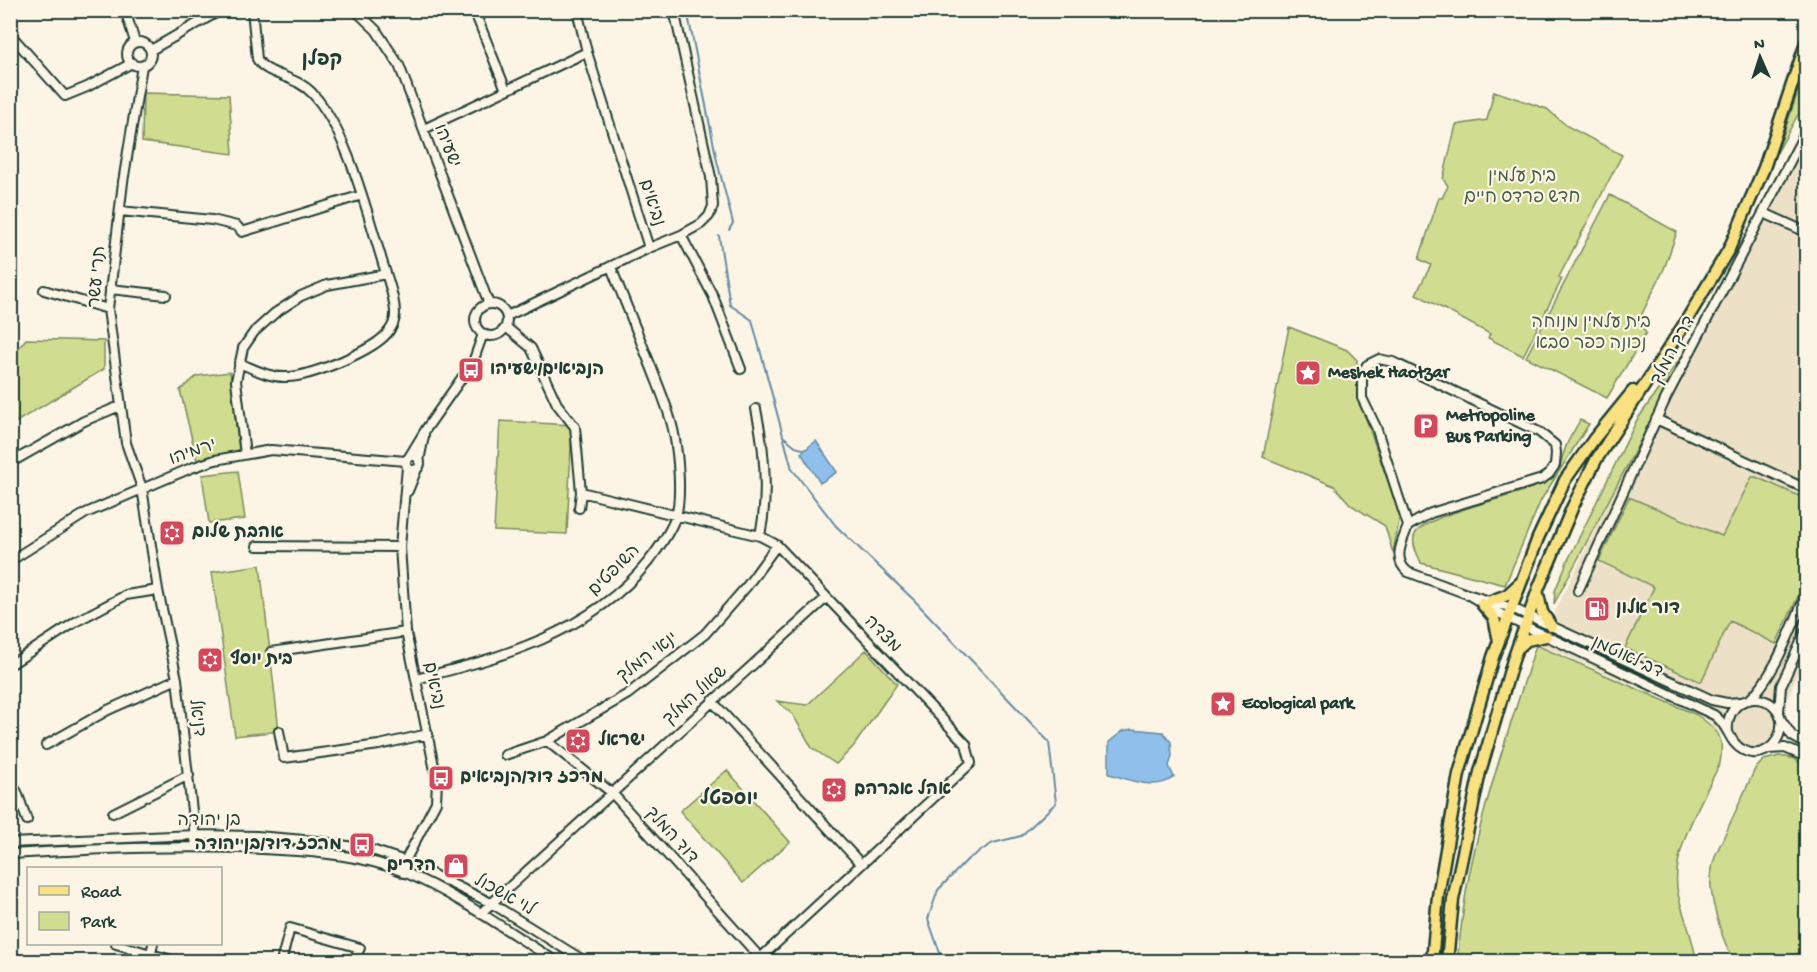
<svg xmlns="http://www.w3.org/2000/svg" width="1817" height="972" font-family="'Gochi Hand','Playpen Sans Hebrew',sans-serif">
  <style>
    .built { fill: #ece0c6 }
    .green { fill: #d0dc8f; stroke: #788c62; stroke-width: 1.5 }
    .water { fill: #91bfeb; stroke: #638ba2; stroke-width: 1.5 }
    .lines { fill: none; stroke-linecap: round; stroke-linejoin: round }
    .stream { stroke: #638ba2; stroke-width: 2 }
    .minor-casing { stroke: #1f3d34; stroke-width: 12 }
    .major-casing { stroke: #1f3d34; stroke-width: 15 }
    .minor { stroke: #fcf5e5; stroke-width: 8 }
    .major { stroke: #f9e181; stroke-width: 10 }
    .labels { text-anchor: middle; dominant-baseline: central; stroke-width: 4.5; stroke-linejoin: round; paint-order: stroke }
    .street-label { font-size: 18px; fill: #1f3d34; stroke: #fcf5e5 }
    .park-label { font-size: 18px; fill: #425d46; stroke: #fcf5e5 }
    .poi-label { font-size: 18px; font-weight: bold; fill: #1f3d34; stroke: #fcf5e5; text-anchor: start }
    .neighbourhood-label { font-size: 20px; font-weight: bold; fill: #1f3d34; stroke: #fcf5e5 }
  </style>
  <rect width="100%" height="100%" fill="#fcf5e5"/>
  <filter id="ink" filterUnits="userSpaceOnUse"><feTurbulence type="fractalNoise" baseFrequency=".0167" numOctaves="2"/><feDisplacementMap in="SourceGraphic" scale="12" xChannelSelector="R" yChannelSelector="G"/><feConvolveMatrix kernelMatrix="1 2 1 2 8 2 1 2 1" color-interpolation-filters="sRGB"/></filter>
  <g filter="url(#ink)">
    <!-- built -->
    <path class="built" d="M1806,117V653L1765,753L1722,736L1713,725L1698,713L1539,644L1672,374Z"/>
    <!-- green -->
    <path class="green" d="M1806,68V100L1777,153Z
      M1494,91L1547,109L1567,126L1622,155L1559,277L1562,279L1523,356L1488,338L1490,334L1416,294L1431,265L1419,259L1439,197L1442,198L1448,186L1443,179L1456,125L1487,120Z
      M143,93L229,95L233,154L142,142Z
      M1610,195L1677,232L1664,269L1637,324L1642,327L1646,333L1607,398L1526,357Z
      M1289,327L1347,350L1357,360V393L1400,516L1393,553L1385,526L1351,505L1334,486L1263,457Z
      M1695,337L1554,604L1555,591L1567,562L1637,420Z
      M26,339L104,341V369L11,425V357Z
      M230,372L239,450L197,460L180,390L197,376Z
      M1580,420L1589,424L1541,500L1505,585L1421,563C1418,555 1412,546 1414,537C1418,513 1528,497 1551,478C1561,470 1561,460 1565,449C1568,439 1575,430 1580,420Z
      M500,421L572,425L567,534L494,531Z
      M238,471L245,519L209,523L202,475Z
      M1752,477H1756L1806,499V579L1776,644L1730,621L1701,682L1625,648L1654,587L1599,561L1629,497L1722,536Z
      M260,565L279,731L235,736L212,572Z
      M1536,645L1697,715C1718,730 1725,736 1720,763C1703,800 1669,853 1678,894C1683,917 1694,938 1696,961H1457C1461,929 1464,897 1471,866C1487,791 1513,718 1536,645Z
      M866,650L897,684L853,747L836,764L812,748L793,715L777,701L807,705Z
      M1779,756L1792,758L1806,766V951L1773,961H1737C1724,952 1712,903 1711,887C1710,875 1712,865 1716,854L1755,769L1764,760Z
      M727,770L790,842L743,883L680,811Z"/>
    <!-- water -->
    <path class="water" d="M816,441L837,472L820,483L801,453Z
      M1132,729L1163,732L1171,742L1172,756L1169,766L1174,777C1156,792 1129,779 1109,774V742L1123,731Z"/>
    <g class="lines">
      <!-- stream -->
      <path class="stream" d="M687,10L717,161L733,223L729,230
        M719,236L730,305L752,320L792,469L836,526L914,600L1049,742L1056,803L1021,836L993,843L968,859L938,890L928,919L940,953L948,962
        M784,437L798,448L804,449"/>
      <!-- minor casing -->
      <g class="minor-casing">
        <path id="minor" d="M125,10L135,42
          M355,10L376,30L399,65L489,304
          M474,10L506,90
          M577,10L587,52L649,248
          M10,34L65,96L87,87L132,63
          M127 54a12 12 0 1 1 24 0a12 12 0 1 1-24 0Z
          M151,50L221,10
          M142,66L123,182L108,309L126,443L142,488L158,590L177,679L196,846
          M424,129L587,52
          M120,211L212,220L237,226L242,232L362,195
          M1764,213L1806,232
          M681,235L713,296L741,369
          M110,289L166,295
          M44,290L108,309
          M475 320a16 16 0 1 1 32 0a16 16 0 1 1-32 0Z
          M507,316L649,248L681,235L701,224L709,216L713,206L711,177L674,10
          M506,327L531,348L557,404L575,427L581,492L579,508
          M1379,359L1393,362L1539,432L1555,445L1556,453L1555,465L1549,474L1542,479L1431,513L1408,526L1376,427L1362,398V373L1367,365Z
          M239,363C254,369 270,378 287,377C310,377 376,350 389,331C393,326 395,321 395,314C395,296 386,275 381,257C366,209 347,131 313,94C296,75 266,76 257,59L252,10
          M756,409C765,451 769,493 760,536
          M1656,419L1806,489
          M245,454L236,381L243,348L254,332L275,313L301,296L327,285L386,274
          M406 463a7 7 0 1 1 14 0a7 7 0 1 1-14 0Z
          M409,457L426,429L473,362L483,334
          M419,461L424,436
          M10,463L84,421L120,406
          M408,491L417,469
          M581,492L760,536L777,545L966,744L971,763L756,962
          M1408,526C1402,542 1392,559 1408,572L1467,594L1512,608L1712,700L1727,703L1740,702
          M257,546L400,547
          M10,561L86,513L191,468L215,460L271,450L406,461
          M1578,591L1666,398L1806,131
          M1467,594L1508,618L1714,715C1729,725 1728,742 1743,750C1776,767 1799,711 1763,700C1755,698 1747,699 1740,703C1730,710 1727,721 1728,732
          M271,652L406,632
          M10,665L77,621L126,595L158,590
          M416,679C500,658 591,633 648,562C659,548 670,533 676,516C682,496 678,454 674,434C670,412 660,390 652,369C638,335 625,301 611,267
          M1749,700C1774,678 1792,626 1806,595
          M712,701L861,864
          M1779,712L1781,686L1806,631
          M1782,721L1792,736L1806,744
          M279,731L284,758L379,745L428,734
          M547,741L612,793L764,962
          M46,745L108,710L177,679
          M1769,749L1785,748L1806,757
          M505,755L547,741L628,694L705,634L747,586L777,545
          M10,783L17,792L27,820
          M113,813L189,775
          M10,843L195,835L257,836L316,841L372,850L405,861L491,903L586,962
          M10,854C100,849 189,844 279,850C320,852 365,856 404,872C458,895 507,931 557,962
          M404,873L405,861L436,802L437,780L406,632L400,547L407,467
          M481,913L826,598
          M116,944L179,962
          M149,962L153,944
          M281,962L290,928L360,948L353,962"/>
      </g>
      <!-- major casing -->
      <g class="major-casing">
        <path id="major" d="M1538,594L1542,612L1551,626
          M1491,601L1507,595L1519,584
          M1482,604L1494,618L1499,641
          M1518,648L1527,640L1546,636
          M1432,962L1438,896L1459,774L1493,657L1538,538L1565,480L1594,439L1633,391
          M1447,962L1453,900L1480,772L1513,660L1539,587L1573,506L1596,460L1683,326L1729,249L1764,168L1806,43"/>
      </g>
      <!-- minor -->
      <use href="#minor" class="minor"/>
      <!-- major -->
      <use href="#major" class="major"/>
    </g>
  </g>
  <!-- icons -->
  <defs>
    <g id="bus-square" transform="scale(1.35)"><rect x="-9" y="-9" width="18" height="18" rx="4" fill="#d1495b" stroke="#fcf5e5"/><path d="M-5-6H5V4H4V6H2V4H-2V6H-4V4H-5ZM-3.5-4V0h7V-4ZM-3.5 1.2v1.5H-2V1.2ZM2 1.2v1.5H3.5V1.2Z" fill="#fff"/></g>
    <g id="sight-square" transform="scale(1.35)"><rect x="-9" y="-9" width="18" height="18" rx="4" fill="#d1495b" stroke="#fcf5e5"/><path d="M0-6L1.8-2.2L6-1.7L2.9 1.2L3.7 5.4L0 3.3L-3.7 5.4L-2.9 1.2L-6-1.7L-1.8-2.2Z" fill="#fff"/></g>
    <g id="parking-square" transform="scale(1.35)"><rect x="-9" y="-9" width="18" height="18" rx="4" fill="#d1495b" stroke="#fcf5e5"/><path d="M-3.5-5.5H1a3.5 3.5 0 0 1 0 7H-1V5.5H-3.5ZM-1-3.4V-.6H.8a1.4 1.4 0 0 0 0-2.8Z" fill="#fff"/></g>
    <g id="synagogue-square" transform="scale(1.35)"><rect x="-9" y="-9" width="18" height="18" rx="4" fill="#d1495b" stroke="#fcf5e5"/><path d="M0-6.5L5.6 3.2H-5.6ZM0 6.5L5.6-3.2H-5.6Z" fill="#fff"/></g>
    <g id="fuel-square" transform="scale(1.35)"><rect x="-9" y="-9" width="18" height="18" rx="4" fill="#d1495b" stroke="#fcf5e5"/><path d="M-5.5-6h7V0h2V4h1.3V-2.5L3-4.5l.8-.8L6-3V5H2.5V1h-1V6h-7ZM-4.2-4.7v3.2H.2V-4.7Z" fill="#fff"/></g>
    <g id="shop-square" transform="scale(1.35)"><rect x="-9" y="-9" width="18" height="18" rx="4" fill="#d1495b" stroke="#fcf5e5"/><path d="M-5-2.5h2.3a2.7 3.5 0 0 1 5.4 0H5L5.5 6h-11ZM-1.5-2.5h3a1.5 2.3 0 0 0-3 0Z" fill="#fff"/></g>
  </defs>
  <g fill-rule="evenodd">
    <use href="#bus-square" x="471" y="370"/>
    <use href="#sight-square" x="1308" y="373"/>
    <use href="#parking-square" x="1426" y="426"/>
    <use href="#synagogue-square" x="172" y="533"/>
    <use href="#fuel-square" x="1597" y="609"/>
    <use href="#synagogue-square" x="210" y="660"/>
    <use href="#sight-square" x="1223" y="704"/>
    <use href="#synagogue-square" x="578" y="741"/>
    <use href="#bus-square" x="441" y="778"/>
    <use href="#synagogue-square" x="834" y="790"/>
    <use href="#bus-square" x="362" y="845"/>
    <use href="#shop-square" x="456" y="866"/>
  </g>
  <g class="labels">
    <!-- street labels -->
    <g class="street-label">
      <text transform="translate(446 146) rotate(69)">ישעיהו</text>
      <text transform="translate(651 203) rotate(72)">נביאים</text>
      <text transform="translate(98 277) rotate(-85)">תרי עשר</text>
      <text transform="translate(1674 351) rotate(-62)">דרך המלך</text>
      <text transform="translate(193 453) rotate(-19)">ירמיהו</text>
      <text transform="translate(615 571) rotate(-45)">השופטים</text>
      <text transform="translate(882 635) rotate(46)">מצדה</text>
      <text transform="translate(648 658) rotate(-37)">ינאי המלך</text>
      <text transform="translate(1627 658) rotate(25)">דב לאוטמן</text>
      <text transform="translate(433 686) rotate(78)">נביאים</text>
      <text transform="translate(696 696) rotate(-42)">שאול המלך</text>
      <text transform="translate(196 718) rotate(83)">דניאל</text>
      <text x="209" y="821">בן יהודה</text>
      <text transform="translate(671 836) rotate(48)">דוד המלך</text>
      <text transform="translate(504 896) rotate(29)">לוי אשכול</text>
    </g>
    <!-- park labels -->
    <g class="park-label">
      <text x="1522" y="177">בית עלמין<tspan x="1522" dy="21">חדש פרדס חיים</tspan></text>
      <text x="1591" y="323">בית עלמין מנוחה<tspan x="1591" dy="21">נכונה כפר סבא</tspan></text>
    </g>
    <!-- poi labels -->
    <g class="poi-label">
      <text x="490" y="370">הנביאים/ישעיהו</text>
      <text x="1328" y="373">Meshek Haotzar</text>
      <text x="1446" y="416">Metropoline<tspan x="1446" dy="21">Bus Parking</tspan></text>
      <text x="192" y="533">אהבת שלום</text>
      <text x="1616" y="609">דור אלון</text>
      <text x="230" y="660">בית יוסף</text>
      <text x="1242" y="704">Ecological park</text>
      <text x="598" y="741">ישראל</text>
      <text x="460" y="778">מרכז דוד/הנביאים</text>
      <text x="854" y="790">אהל אברהם</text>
      <text x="342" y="845" text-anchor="end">מרכז דוד/בן יהודה</text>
      <text x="436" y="866" text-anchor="end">הדרים</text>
    </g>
    <!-- neighbourhood labels -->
    <g class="neighbourhood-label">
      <text x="322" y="61">קפלן</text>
      <text x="729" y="800">יוספטל</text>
    </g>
  </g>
  <!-- margin -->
  <rect width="1817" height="972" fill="none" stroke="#fcf5e5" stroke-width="36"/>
  <rect x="18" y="18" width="1781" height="936" fill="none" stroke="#1f3d34" stroke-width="2" filter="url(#ink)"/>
  <!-- legend -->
  <rect x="27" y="867" width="195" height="78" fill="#fcf5e5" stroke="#a4ab9e" stroke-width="1.5"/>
  <rect x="39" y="886" width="30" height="9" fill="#f9e181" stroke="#a4ab9e" stroke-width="1.5"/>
  <text x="81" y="897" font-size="18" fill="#1f3d34">Road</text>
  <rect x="39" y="912" width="30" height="18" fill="#d0dc8f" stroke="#a4ab9e" stroke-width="1.5"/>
  <text x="81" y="927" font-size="18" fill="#1f3d34">Park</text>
  <!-- north arrow -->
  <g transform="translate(1760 57) rotate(357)" stroke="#fcf5e5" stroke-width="4.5" paint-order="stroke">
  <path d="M0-4.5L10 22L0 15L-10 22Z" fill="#1f3d34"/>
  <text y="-9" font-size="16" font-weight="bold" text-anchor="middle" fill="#1f3d34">N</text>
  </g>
</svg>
